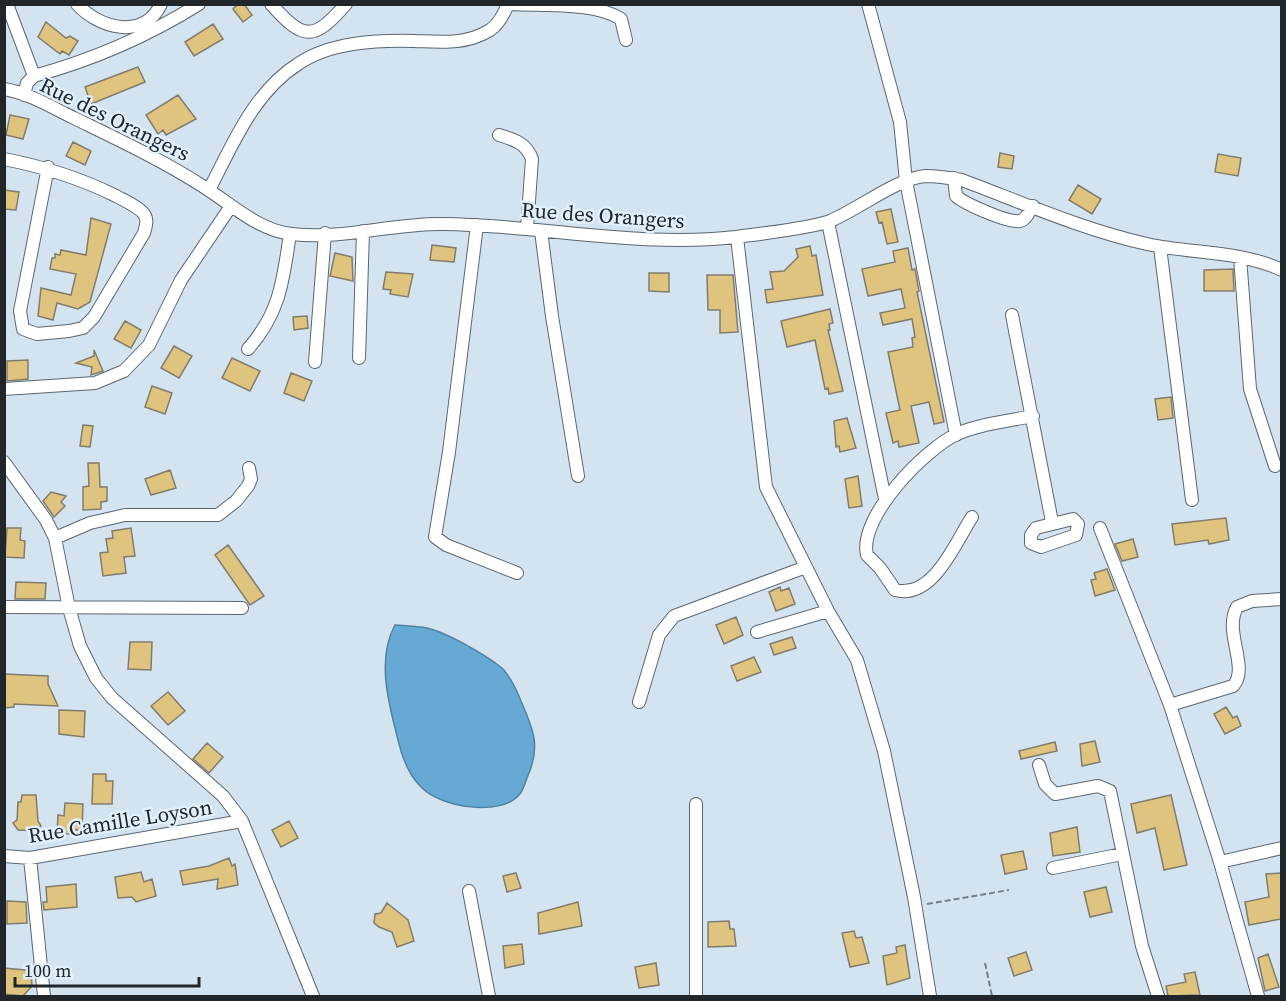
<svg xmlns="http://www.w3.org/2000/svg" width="1286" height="1001" font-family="'Source Serif 4',serif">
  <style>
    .water { fill: #65a9d4; stroke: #5082a1; stroke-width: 1.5 }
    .building { fill: #dec47e; stroke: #827c6d; stroke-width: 1.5 }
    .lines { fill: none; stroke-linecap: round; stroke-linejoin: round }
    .minor-casing { stroke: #596772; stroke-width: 14 }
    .path { stroke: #747f87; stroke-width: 2; stroke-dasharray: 6 3; stroke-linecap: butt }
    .minor { stroke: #fff; stroke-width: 12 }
    .labels { text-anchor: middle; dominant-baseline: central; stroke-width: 5; stroke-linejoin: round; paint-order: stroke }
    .street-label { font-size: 21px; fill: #20262a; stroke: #e0f1fd }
  </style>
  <rect width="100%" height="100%" fill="#d3e4f0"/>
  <!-- water -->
  <path class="water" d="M395,625C406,626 417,626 427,628C446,632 488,656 503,669C510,677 517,691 521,701C534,731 541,747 527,778C525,783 523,791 519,795C500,817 441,807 422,788C409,776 402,757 398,740C389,705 376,659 395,625Z"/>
  <!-- building -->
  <path class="building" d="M238,4H244L252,15L243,22L233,9Z
    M46,22L66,38L70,36L78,41L69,55L62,51L60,54L38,37Z
    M213,24L223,39L194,56L185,42Z
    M138,67L145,82L91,104L85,87Z
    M178,95L196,119L166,135L163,130L158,134L146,115Z
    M10,115L29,119L23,139L6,135Z
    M73,142L91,151L85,165L66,156Z
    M1000,153L1014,156L1012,169L998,167Z
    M1218,154L1241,158L1238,176L1215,172Z
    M1078,185L1101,199L1092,214L1069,200Z
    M4,190L19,192L16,210L4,209Z
    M891,209L898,242L887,244L882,222L879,223L876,212Z
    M91,218L111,224L90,302L78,309L57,303L53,320L38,316L41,288L71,295L76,274L50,269L52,258H55V254L60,255L61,250L86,255Z
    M432,245L456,248L454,262L430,260Z
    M810,246L812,256L816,255L823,295L767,303L765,290L773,289L770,272L784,271L798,257L796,249Z
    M908,248L912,270L915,269L919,291L917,292L944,422L934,424L929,402L911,406L919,443L899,447L898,441L893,443L886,413L900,410L888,352L913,347L912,338L915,337L912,319L883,325L880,313L905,308L901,289L868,296L862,269L895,262L893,251Z
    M335,253L352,257L353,281L330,276Z
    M1233,269L1234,291H1204V270Z
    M386,272L413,274L408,297L390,294L391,290L383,289Z
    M649,273H669V292L649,291Z
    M707,275H733L738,332L720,333V310H708Z
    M830,309L833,323L829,324L830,330H828L843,391L829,394L828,388L825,389L815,340L787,347L781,321Z
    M307,316L308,328L294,330L293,317Z
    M125,321L141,330L131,348L114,339Z
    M174,346L192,356L179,378L161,368Z
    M94,350L103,371L91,375L92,367L76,363L94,356Z
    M232,358L260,371L250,391L222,378Z
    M28,360V379L7,381V361Z
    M291,373L312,381L304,401L284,393Z
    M152,386L172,393L165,414L145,407Z
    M1171,397L1173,418L1158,420L1155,399Z
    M847,418L856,448L840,452L839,446L836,447L834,421Z
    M83,425L93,426L90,447L80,446Z
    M88,463H99L100,487H107V501L101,502V509L83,510V487L89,486Z
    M170,470L176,488L151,495L145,479Z
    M858,476L862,506L849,508L845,479Z
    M51,492L66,496L61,502L65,506L54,517L43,501Z
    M1226,518L1229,540L1209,544L1208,540L1175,545L1172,524Z
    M7,528H21L20,540L25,541L24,558L5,557Z
    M131,528L135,556L124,557L126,573L103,576L100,553L108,552L106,539L113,538L112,531Z
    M1133,539L1138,557L1122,561L1115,544Z
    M228,545L264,596L250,605L215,555Z
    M1107,569L1115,590L1095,596L1091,580L1096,579L1094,573Z
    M16,582L46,583L45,599H15Z
    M780,587L781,591L789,588L795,604L776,611L769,592Z
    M736,617L743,635L724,644L716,625Z
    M792,637L796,648L774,655L770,644Z
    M130,642H152L151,670L128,669Z
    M754,657L761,672L737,681L731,666Z
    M4,674L48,676V684L58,706L14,704V707L4,708Z
    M168,692L185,711L168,725L151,706Z
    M1226,707L1233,718L1237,716L1241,726L1225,734L1214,714Z
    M59,710L85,711L84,737L59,734Z
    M1095,741L1100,762L1082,766L1080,744Z
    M1055,742L1057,751L1021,759L1019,751Z
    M207,743L223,757L209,773L193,759Z
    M93,774H106V781H113L112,804H92Z
    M22,795H36L38,821L41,826L35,831L18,830L13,823L17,820L18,802H21Z
    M1171,795L1187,865L1164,870L1155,828L1137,833L1131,804Z
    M65,803L83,804L82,830H71V834H57L58,815L64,816Z
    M289,821L298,838L281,847L272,830Z
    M1077,827L1080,852L1053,856L1050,833Z
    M1023,851L1027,869L1005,874L1001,855Z
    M229,858L232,866L235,864L238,885L217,889L218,879L183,885L180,871L209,866Z
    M141,872L144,882L152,879L156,896L136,902L132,897L118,898L115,877Z
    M516,873L521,888L507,892L503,876Z
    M1281,873V919L1249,925L1245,902L1269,897L1266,874Z
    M76,884L77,907L44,910L43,902H47L46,887Z
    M1106,887L1112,912L1090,917L1084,892Z
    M7,901L26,902L27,923L7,924Z
    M578,902L582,926L539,934L538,913Z
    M387,903L408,920L414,941L397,947L392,932L379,927L374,923L375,914L381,913Z
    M729,921L730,929H734L736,946L708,947V922Z
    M854,931L856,938L862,937L869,963L850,967L842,933Z
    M522,944L524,964L505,968L503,946Z
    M905,945L910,978L887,985L883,956L897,953L896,947Z
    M1026,952L1032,970L1014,976L1008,958Z
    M1268,954L1279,987L1265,991L1258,958Z
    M656,963L659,985L639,988L635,967Z
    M4,968L25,970L31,974L32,986L23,996L4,994Z
    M1195,972L1200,995L1168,996L1166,986L1186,982L1184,974Z"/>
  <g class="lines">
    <!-- minor casing -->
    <g class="minor-casing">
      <path id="minor" d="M7,4L34,76
        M77,4C98,28 144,41 161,4
        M271,4C303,40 313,42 346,4
        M512,4C544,6 595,2 621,19L626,40
        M868,4L900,122L906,181L956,435
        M4,89C29,93 53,108 74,118C119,140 162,160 204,187C231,204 259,231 292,234C342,240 393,223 443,224C541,225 637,248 736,237C758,234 812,228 830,221C859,209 897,178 926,176C938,176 950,178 962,180C1023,203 1084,230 1147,244C1192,254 1239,250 1282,270
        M24,95L27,83L34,76C92,60 148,36 199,4
        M499,135C515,140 526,143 532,159L527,229
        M4,159C45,167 80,178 116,196C125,201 138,206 144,214C148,220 146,226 144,233L94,317L83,328L69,331L37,334L23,329L20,311L48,167
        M954,178L956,196C965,204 1008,223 1020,221C1026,220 1029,211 1033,206
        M209,190C233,144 253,93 298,64C330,42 377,40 414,41C441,42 466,45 490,30C499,24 504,14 508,4
        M828,222L885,499
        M477,225L449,452L435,537L446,545L517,573
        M541,231L552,316L578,476
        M737,237L766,487L828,611L857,660L884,751L914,897L930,996
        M1160,247L1192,500
        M1240,257L1250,389L1275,466
        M1012,315L1052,522
        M248,349C280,313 283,281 290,234
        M359,358L363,231
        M315,362L325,233
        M4,389L95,383L124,371L149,345L181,280L231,206
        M4,462L46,520L55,538L69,608L80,646L96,678L112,698L223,796L242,821L313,996
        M972,517C955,543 933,600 895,590L880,568L867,555C858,517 925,449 957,434C980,424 1008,421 1033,416
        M1073,519L1078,524L1076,535L1041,547L1031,543V535L1036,528Z
        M1100,528L1170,705L1220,862L1258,996
        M55,538L90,523L125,515H218L236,501L248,486L251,479L249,468
        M4,607L242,608
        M757,632L828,611
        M639,702L659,635L674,616L806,567
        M1170,705L1233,686C1250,668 1223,632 1237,607L1252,601L1282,599
        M1039,765L1045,784L1055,794L1098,786L1110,791L1142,946L1158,996
        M696,804V996
        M4,856L30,858L242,821
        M30,858L44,996
        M1220,862L1282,848
        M1053,868L1122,854
        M469,891L489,996"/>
    </g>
    <!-- path -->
    <path class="path" d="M927,904L1009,890
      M985,963L992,996"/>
    <!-- minor -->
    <use href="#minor" class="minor"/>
  </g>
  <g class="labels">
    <!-- street labels -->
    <g class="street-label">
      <text transform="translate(115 119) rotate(26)">Rue des Orangers</text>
      <text transform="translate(603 215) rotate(4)">Rue des Orangers</text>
      <text transform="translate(120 821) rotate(-9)">Rue Camille Loyson</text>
    </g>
  </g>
  <!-- border -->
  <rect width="1286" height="1001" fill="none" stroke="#20262a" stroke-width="12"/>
  <!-- scale -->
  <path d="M15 977v9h184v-9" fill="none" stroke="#20262a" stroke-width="3"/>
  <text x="24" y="977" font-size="18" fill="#20262a" stroke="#e0f1fd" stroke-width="4.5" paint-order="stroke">100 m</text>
</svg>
